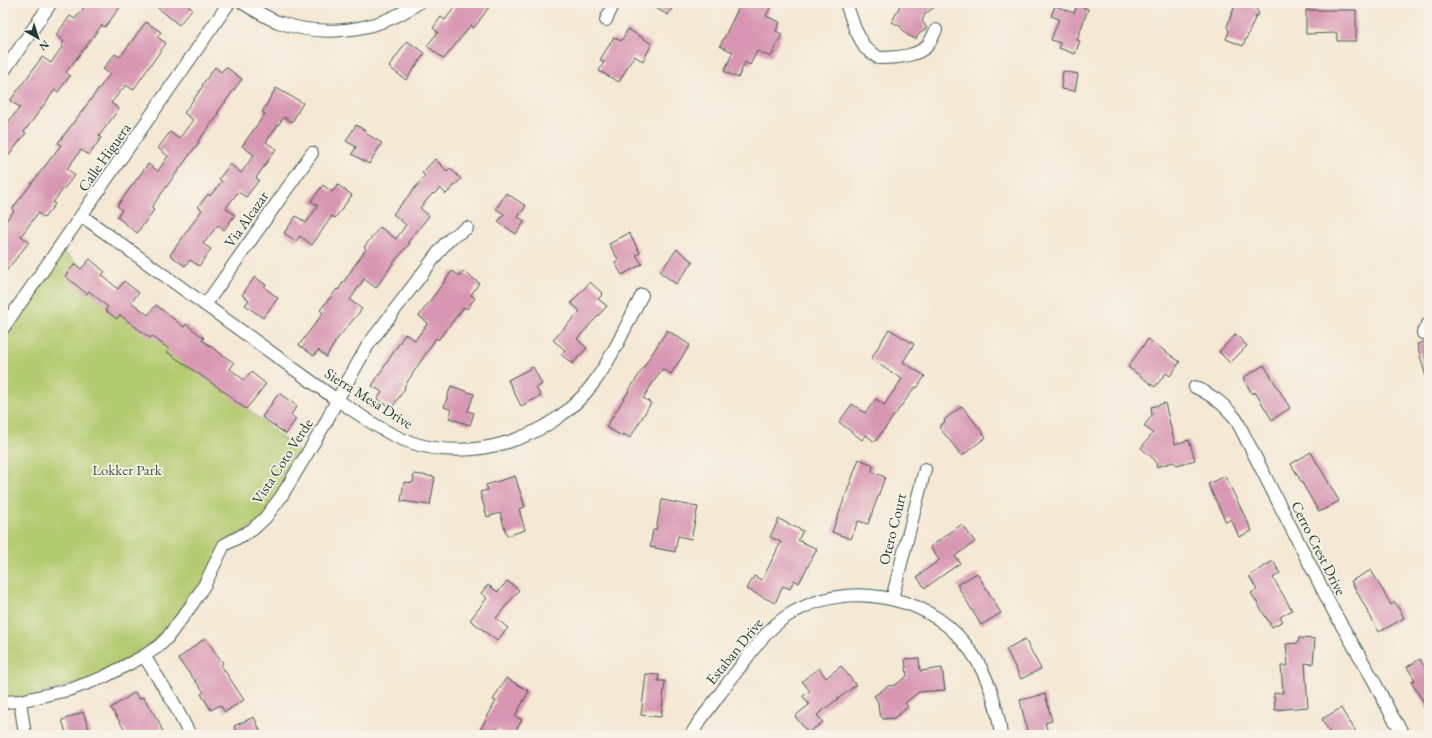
<svg xmlns="http://www.w3.org/2000/svg" width="1432" height="738" font-family="'EB Garamond',serif">
  <style>
    .green { fill: #b3cb70; stroke: #698452 }
    .building { fill: #d896b2 }
    .lines { fill: none; stroke-linecap: round; stroke-linejoin: round }
    .minor-casing { stroke: #3f574c; stroke-width: 14 }
    .minor { stroke: #fff; stroke-width: 12 }
    .labels { text-anchor: middle; dominant-baseline: central; stroke-width: 3.5; stroke-linejoin: round; paint-order: stroke }
    .street-label { font-size: 15px; fill: #1f3d34; stroke: #f7f3e8 }
    .park-label { font-size: 15px; fill: #3d5940; stroke: #f7f3e8 }
  </style>
  <rect width="100%" height="100%" fill="#f7f3e8"/>
  <filter id="ink" filterUnits="userSpaceOnUse"><feTurbulence type="fractalNoise" baseFrequency=".025" numOctaves="2"/><feDisplacementMap in="SourceGraphic" scale="8" xChannelSelector="R" yChannelSelector="G"/><feConvolveMatrix kernelMatrix="1 2 1 2 8 2 1 2 1" color-interpolation-filters="sRGB"/></filter>
  <filter id="wash" filterUnits="userSpaceOnUse"><feTurbulence type="fractalNoise" baseFrequency=".012" numOctaves="4" result="noise"/><feDisplacementMap in="SourceGraphic" scale="16" xChannelSelector="R" yChannelSelector="G"/><feGaussianBlur stdDeviation="0.9" result="paint"/><feColorMatrix in="noise" values="0 0 0 0 0 0 0 0 0 0 0 0 0 0 0 0 0 1.4 0 .05"/><feComposite in="paint" operator="in"/></filter>
  <g filter="url(#wash)">
    <rect width="100%" height="100%" fill="#f5e8d4"/>
    <!-- green -->
    <path class="green" d="M59,248L306,458L265,518L224,545L175,628L104,677L3,702V328Z"/>
    <g id="blocks">
      <!-- building -->
      <path class="building" d="M87,3H123L105,27L102,25L77,58L66,72L70,76L58,92L55,90L24,132L26,133L3,163V129L20,107L10,101L42,57L51,63L62,47L61,46L64,42L56,35L70,16L75,19Z
        M152,3H185L192,9L179,25Z
        M458,3H492L474,28L471,25L444,59L427,46L438,32L433,28L441,17L445,20Z
        M646,3H675L668,15Z
        M746,3H764L771,6L766,16L780,22L776,31L782,34L771,57L757,51L750,65L745,62L738,78L724,71L733,52L720,46L740,5L744,7Z
        M901,3H940L925,14L922,21L927,28L918,35L916,39L907,35L900,26L892,22Z
        M1236,3H1250L1252,6L1256,8L1259,14L1256,16L1243,46L1226,39L1229,31L1227,26Z
        M1077,5L1088,9L1077,40L1080,41L1075,54L1059,48L1060,43L1051,40L1059,19L1051,16L1055,6L1074,13Z
        M1306,10H1356V41H1337V33L1306,34Z
        M146,22L161,32L157,37L166,43L133,90L126,85L111,103L119,109L99,136L101,138L89,155L81,150L67,169L75,175L53,202L55,204L44,218L38,213L21,236L29,242L3,275V224L14,211L12,209L61,145L58,143L110,74L103,69L115,54L120,57Z
        M628,29L652,44L643,61L634,56L619,82L599,71L604,62L600,60L614,37L621,41Z
        M407,41L425,53L406,80L389,67Z
        M215,67L221,72L226,67L242,79L217,113L219,114L198,141L199,142L151,208L154,210L137,233L117,217L122,210L117,206L148,164L158,171L168,156L158,148L170,132L179,139L193,120L184,113L203,86L202,85Z
        M1063,71L1078,74L1075,91L1061,89Z
        M276,88L303,103L292,122L284,117L266,142L276,149L256,178L259,180L246,197L238,192L226,208L235,215L224,230L218,225L203,244L211,249L199,266L190,260L185,266L170,255L202,210L198,207L208,194L210,196L222,181L219,179L230,164L241,173L254,155L242,146L265,114L262,112Z
        M356,125L366,131L365,133L382,143L369,164L352,154L356,147L346,141Z
        M435,159L447,171L450,168L461,179L446,194L440,188L434,194L433,193L420,208L429,216L408,242L410,243L394,262L376,288L364,279L350,300L362,309L338,338L326,357L318,350L314,356L299,345L323,313L320,310L337,289L338,290L366,249L364,247L380,227L396,239L406,225L393,214L425,176L422,173Z
        M323,185L332,192L338,185L352,195L335,218L332,216L312,245L300,236L296,241L284,233L296,216L306,223L318,206L311,201Z
        M506,193L526,206L518,217L525,221L516,234L498,222L504,214L496,209Z
        M629,233L640,253L636,255L642,264L622,275L615,263L619,261L609,244Z
        M677,249L693,262L676,284L660,272Z
        M90,259L105,272L102,275L118,289L124,281L139,293L131,302L148,315L156,305L184,327L186,324L204,338L202,340L234,363L230,369L244,380L251,372L266,384L246,409L231,398L232,397L167,352L169,349L152,336L150,338L120,315L117,319L105,310L108,307L89,291L87,294L65,276L75,264L81,269Z
        M452,271L460,276L463,271L479,283L471,295L475,298L467,309L464,307L438,340L436,338L404,387L405,388L392,408L377,399L382,392L372,386L405,334L415,340L428,323L419,316Z
        M255,277L266,285L264,287L278,298L263,318L245,305L249,300L242,295Z
        M590,282L603,294L598,299L607,306L577,339L587,348L572,364L561,354L565,350L553,340L580,311L571,303Z
        M889,329L914,344L903,362L925,376L917,388L915,387L875,442L866,435L862,440L839,422L852,404L865,413L876,399L884,405L902,379L871,359Z
        M667,330L690,345L671,374L662,369L643,398L651,403L630,438L623,434L622,436L606,427Z
        M1236,334L1247,346L1230,363L1219,352Z
        M1148,339L1180,362L1170,376L1166,373L1155,387L1128,367Z
        M1429,340V377H1426L1417,344Z
        M1264,365L1290,408L1272,420L1255,392L1252,394L1243,378Z
        M533,367L542,384L536,388L541,396L521,406L508,380Z
        M451,386L474,394L468,411L474,413L470,425L449,418L452,410L444,407Z
        M279,393L297,406L291,415L296,419L286,434L262,417Z
        M1165,403L1175,444L1189,440L1195,460L1177,465L1173,462L1157,467L1155,460L1141,448L1153,433L1144,426L1152,415L1151,407Z
        M962,406L986,437L962,456L939,427L945,422L944,420Z
        M1311,452L1339,501L1319,512L1291,464Z
        M859,459L873,465L872,472L885,477L868,524L858,521L851,539L832,532Z
        M414,474L435,477L430,505L401,501L404,482L413,483Z
        M515,476L525,507L519,509L525,530L507,536L500,513L487,517L480,492L488,490L486,485Z
        M1225,476L1252,531L1239,537L1231,519L1226,522L1208,484Z
        M662,500L698,507L691,539L678,536L675,552L650,547L653,530H656Z
        M779,519L803,531L798,540L817,549L799,583L794,580L790,589L783,586L775,603L747,589L754,576L762,580L781,542L770,537Z
        M962,524L975,542L955,556L960,563L925,588L917,577L939,560L930,547Z
        M1273,561L1280,573L1273,578L1292,610L1280,617L1283,621L1272,627L1251,593L1257,590L1249,576Z
        M1371,570L1391,605L1395,602L1404,618L1379,632L1351,581Z
        M977,573L1001,613L981,625L957,585Z
        M507,581L519,590L496,618L508,628L497,641L470,620L487,598L481,593L488,585L498,592Z
        M205,638L223,663L221,665L244,700L225,712L220,705L211,710L201,694L204,692L178,659Z
        M1299,638L1315,639L1313,664L1305,663L1308,707L1275,710L1274,693H1283L1281,666H1288L1286,644L1298,643Z
        M1025,639L1041,669L1021,679L1006,649Z
        M919,658L920,671L942,668L945,690L919,692L905,703L908,707L894,718L883,719L879,713L878,702L874,696L888,686L895,685L907,676L905,659Z
        M1420,659L1429,674V711L1411,682L1415,680L1407,667Z
        M841,666L856,685L817,715L823,722L808,733L795,716L809,705L803,696L810,691L802,681L819,668L826,678Z
        M646,674L659,675L658,681H665L661,717L641,715Z
        M506,678L529,691L515,716L522,720L513,735H508L497,729L494,735H489L480,730L496,701L493,700Z
        M135,692L139,699L143,697L158,720L164,735H128L111,708Z
        M1045,694L1052,721L1045,723L1049,735H1028L1020,700Z
        M1341,708L1349,722H1350L1358,735H1331L1322,719Z
        M83,712L91,735H67L62,720Z
        M254,717L262,735H237L234,726Z"/>
    </g>
  </g>
  <g filter="url(#ink)">
    <use href="#blocks" fill-opacity="0" stroke="#3f574c" stroke-width="1"/>
    <g class="lines">
      <!-- minor casing -->
      <g class="minor-casing">
        <path id="minor" d="M243,3C254,10 265,17 278,22C324,38 377,32 418,3
          M846,3L855,29L865,48L879,58C894,58 915,57 926,47C931,42 933,35 936,30
          M606,20L614,3
          M3,72L51,3
          M82,216L337,400C360,414 382,432 407,441C471,465 552,438 592,385C613,357 626,325 642,295
          M206,304L312,153
          M3,328L229,3
          M1423,333L1427,325L1429,324
          M1195,387C1213,396 1223,403 1236,419L1334,612L1374,681L1392,716L1404,735
          M892,599L925,469
          M144,656L172,700L190,735
          M20,701L25,735
          M3,702L20,701L72,689L104,677L144,656L159,646L167,638L193,603L205,584L224,545L252,530L265,518L281,497L325,424L337,400L368,345L444,245L452,237L467,228
          M691,735L699,722C712,705 724,688 737,671C752,651 766,630 787,616C815,598 848,592 880,597C954,608 992,664 1001,735"/>
      </g>
      <!-- minor -->
      <use href="#minor" class="minor"/>
    </g>
  </g>
  <g class="labels">
    <!-- street labels -->
    <g class="street-label">
      <text transform="translate(104 157) rotate(-55)">Calle Higuera</text>
      <text transform="translate(246 219) rotate(-55)">Via Alcazar</text>
      <text transform="translate(369 398) rotate(32)">Sierra Mesa Drive</text>
      <text transform="translate(282 461) rotate(-57)">Vista Coto Verde</text>
      <text transform="translate(892 529) rotate(-76)">Otero Court</text>
      <text transform="translate(1319 548) rotate(63)">Cerro Crest Drive</text>
      <text transform="translate(734 651) rotate(-51)">Estaban Drive</text>
    </g>
    <!-- park labels -->
    <g class="park-label">
      <text x="127" y="469">Lokker Park</text>
    </g>
  </g>
  <!-- margin -->
  <rect width="1432" height="738" fill="none" stroke="#f7f3e8" stroke-width="16"/>
  <!-- north arrow -->
  <g transform="translate(38 38) rotate(141)" stroke="#f7f3e8" stroke-width="3" paint-order="stroke">
  <path d="M0-3L7 15L0 10L-7 15Z" fill="#1f3d34"/>
  <text y="-6" font-size="11" font-weight="bold" text-anchor="middle" fill="#1f3d34">N</text>
  </g>
</svg>
